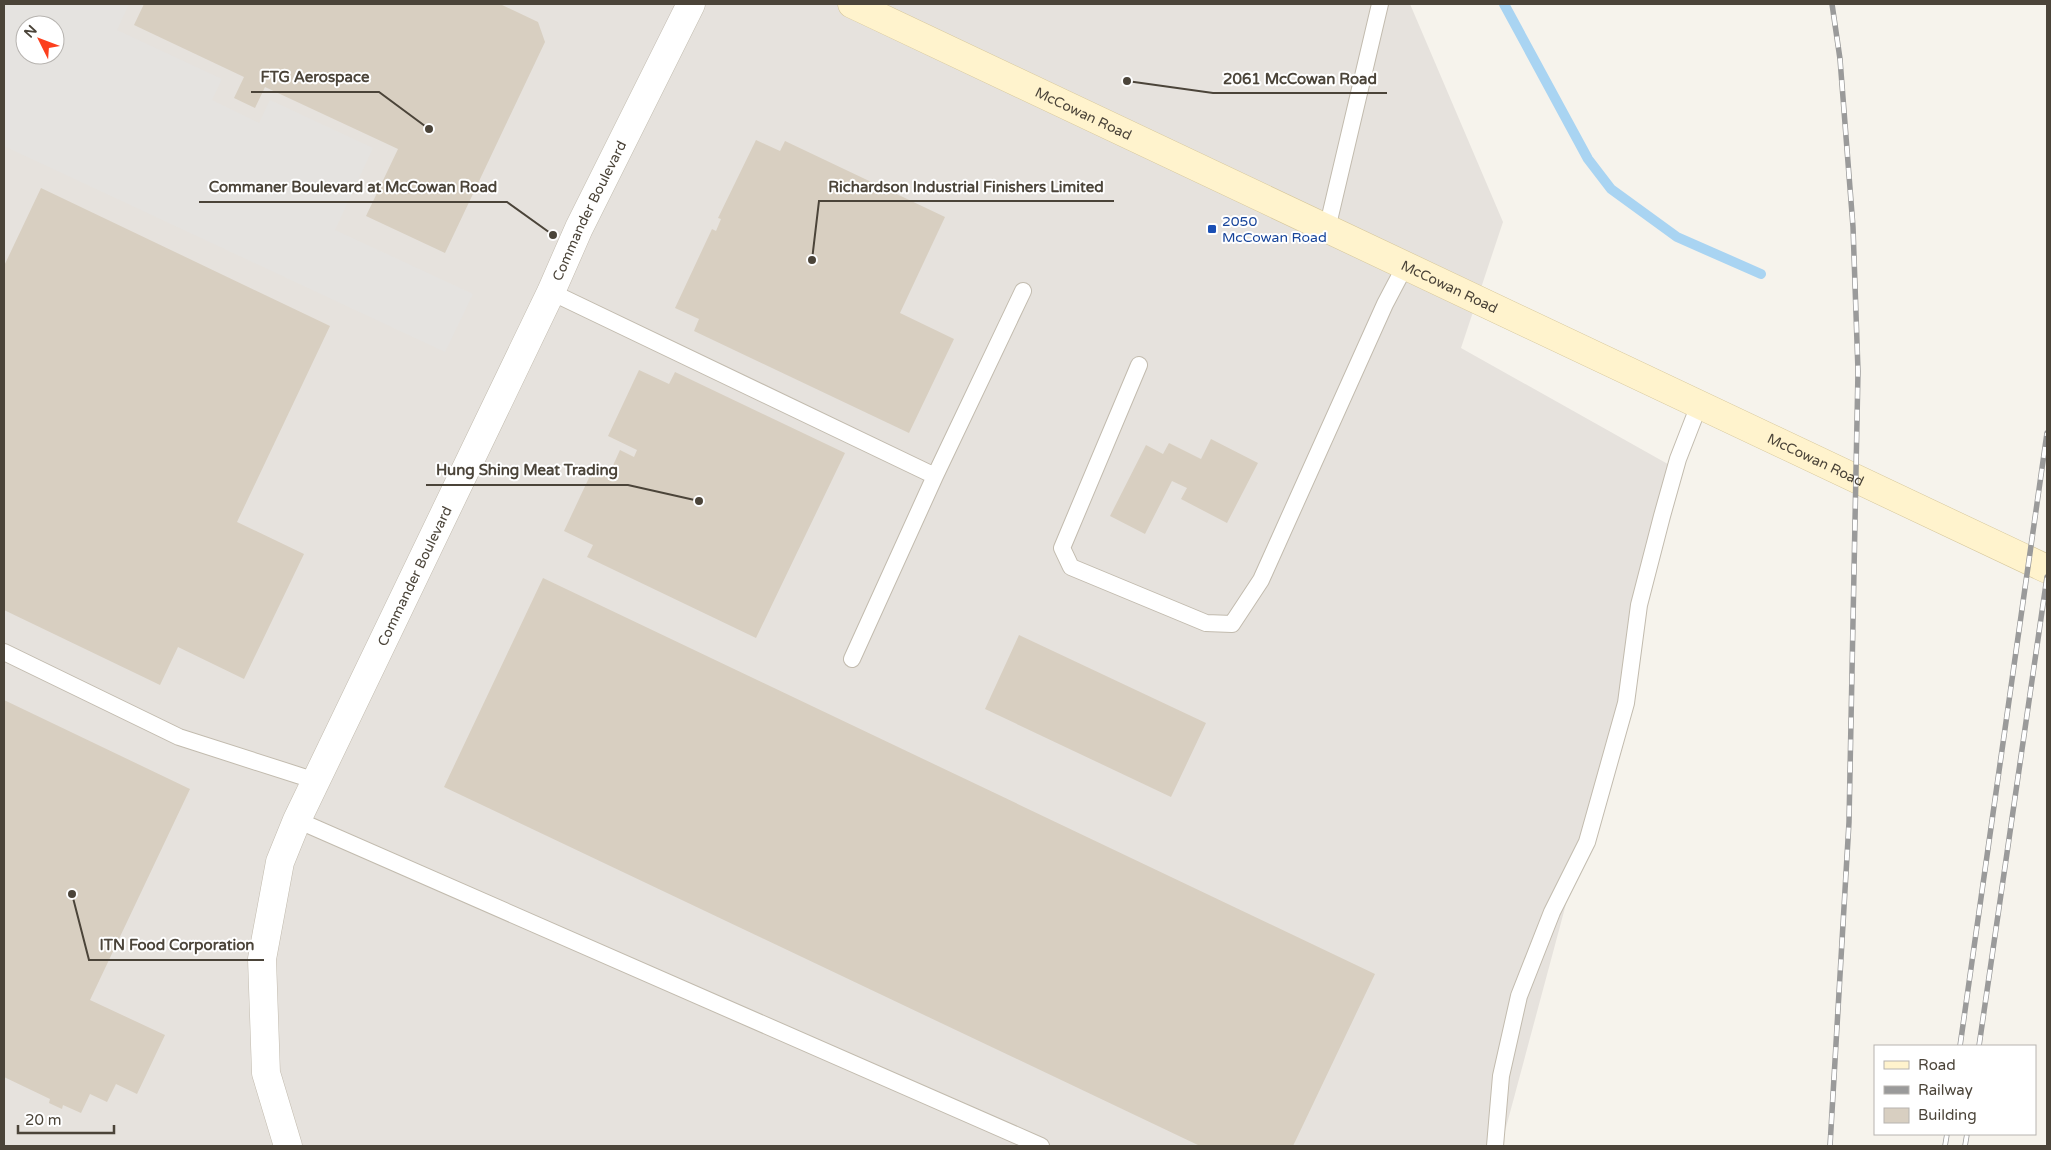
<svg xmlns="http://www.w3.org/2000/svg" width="2051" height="1150" font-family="'Varela Round',sans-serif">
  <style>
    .industrial { fill: #e6e2dd; fill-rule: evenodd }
    .parking { fill: #e5e3e0; fill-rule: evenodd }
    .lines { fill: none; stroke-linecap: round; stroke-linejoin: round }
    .stream { stroke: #a9d4f2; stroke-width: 10 }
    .building { fill: #d8cfc1 }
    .service-casing { stroke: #c2bbae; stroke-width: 18 }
    .tertiary-casing { stroke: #c2bbae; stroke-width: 29 }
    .secondary-casing { stroke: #d6c79b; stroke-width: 29 }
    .service { stroke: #fff; stroke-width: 16 }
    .tertiary { stroke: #fff; stroke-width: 28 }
    .secondary { stroke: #fff3cd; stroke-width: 28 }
    .rail-casing { stroke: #9a9a9a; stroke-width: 5.5 }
    .rail { stroke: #fff; stroke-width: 4; stroke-dasharray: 11; stroke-linecap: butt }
    .transit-dot { fill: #1a4fb4; stroke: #fff; stroke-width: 2 }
    .labels { text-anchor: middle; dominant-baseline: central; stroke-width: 4; stroke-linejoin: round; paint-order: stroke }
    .street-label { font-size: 14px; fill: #4b4439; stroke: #fff }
    .transit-label { font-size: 14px; fill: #164399; stroke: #fff; text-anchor: start }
    .leader { fill: none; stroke: #4b4439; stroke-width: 2 }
    .callout-dot { fill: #4b4439; stroke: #fff; stroke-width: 2 }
    .callout-label { font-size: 15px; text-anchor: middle; font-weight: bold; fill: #4b4439; stroke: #fff; stroke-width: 4; stroke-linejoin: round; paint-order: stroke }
  </style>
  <rect width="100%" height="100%" fill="#f6f3ec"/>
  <!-- industrial -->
  <path class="industrial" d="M4,4H1410L1503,222L1461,348L1682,472L1501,1146H4ZM25,25H55V55H25Z"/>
  <!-- parking -->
  <path class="parking" d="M4,4H129L117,30L222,79L212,100L259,123L270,100L373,148L335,230L473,294L445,352L4,146ZM25,25H55V55H25Z"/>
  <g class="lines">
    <!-- stream -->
    <path class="stream" d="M1504,4L1588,159L1611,189L1677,237L1761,274"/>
  </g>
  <!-- building -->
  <path class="building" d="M144,4H500L538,22L545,42L445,253L366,216L398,149L265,87L255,108L234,98L244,77L134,25Z
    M756,140L780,151L785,141L945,217L900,313L954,339L909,433L694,331L699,319L675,308L712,229L716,231L721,219L718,218Z
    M41,188L330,326L237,522L304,554L244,679L178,647L160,685L4,610V266Z
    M639,370L669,384L675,372L845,453L756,638L587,557L593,545L564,531L595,465L610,472L620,450L634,457L637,450L608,436Z
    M1211,439L1258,463L1227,523L1181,499L1187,488L1172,481L1145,534L1110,516L1146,445L1163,454L1169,443L1201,459Z
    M543,578L1375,974L1293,1146H1200L444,787Z
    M1019,635L1206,723L1171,797L985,709Z
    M4,700L190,789L90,1000L165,1035L137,1094L116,1084L107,1102L90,1094L81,1113L63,1105L62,1109L49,1103L50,1099L4,1077Z"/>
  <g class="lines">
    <!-- service casing -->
    <g class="service-casing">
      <path id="service" d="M1327,229L1380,4
        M551,292L935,476
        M1139,365L1062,548L1071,567L1206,623L1232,624L1261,580L1385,304L1405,266
        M4,652L179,737L316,781
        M852,659L935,476L1023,291
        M297,820L1041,1146
        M1495,1146L1501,1076L1519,996L1552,912L1587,842L1626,703L1639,605L1662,516L1678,459L1699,405"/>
    </g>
    <!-- tertiary casing -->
    <g class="tertiary-casing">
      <g id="tertiary">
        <path id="s1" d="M288,1146L266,1073L262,959L280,862L297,820L551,292L579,228L691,4"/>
      </g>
    </g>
    <!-- secondary casing -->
    <g class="secondary-casing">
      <g id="secondary">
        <path id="s2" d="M852,4L2047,569"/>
      </g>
    </g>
    <!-- service -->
    <use href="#service" class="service"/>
    <!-- tertiary -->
    <use href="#tertiary" class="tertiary"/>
    <!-- secondary -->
    <use href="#secondary" class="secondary"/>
    <!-- rail casing -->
    <g class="rail-casing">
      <path id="rail" d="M1960,1046L2047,433
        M1979,1046L2047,577
        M1830,1146L1849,822L1858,371L1853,227L1840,59L1832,4
        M1945,1146L1947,1134
        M1965,1146L1967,1134"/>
    </g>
    <!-- rail -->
    <use href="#rail" class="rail"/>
  </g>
  <!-- markers -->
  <rect class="transit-dot" x="1207" y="224" width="10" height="10" rx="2.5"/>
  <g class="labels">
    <!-- street labels -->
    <g class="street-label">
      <text stroke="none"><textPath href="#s2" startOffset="256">McCowan Road</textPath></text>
      <text stroke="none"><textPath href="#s1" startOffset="1010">Commander Boulevard</textPath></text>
      <text stroke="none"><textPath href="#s2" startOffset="661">McCowan Road</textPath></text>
      <text stroke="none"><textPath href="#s2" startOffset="1066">McCowan Road</textPath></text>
      <text stroke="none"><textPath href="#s1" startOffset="605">Commander Boulevard</textPath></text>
    </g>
    <!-- transit labels -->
    <g class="transit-label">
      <text x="1222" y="221">2050<tspan x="1222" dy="16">McCowan Road</tspan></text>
    </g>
  </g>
  <!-- callouts -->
  <path class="leader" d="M429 129L379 92H251M1127 81L1213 93H1387M812 260L819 201H1114M553 235L507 202H199M699 501L628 485H426M72 894L89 960H264"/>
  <g class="callout-dot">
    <circle cx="429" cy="129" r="5"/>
    <circle cx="1127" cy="81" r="5"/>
    <circle cx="812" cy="260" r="5"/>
    <circle cx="553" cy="235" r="5"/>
    <circle cx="699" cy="501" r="5"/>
    <circle cx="72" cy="894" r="5"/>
  </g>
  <g class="callout-label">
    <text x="315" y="82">FTG Aerospace</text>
    <text x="1300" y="84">2061 McCowan Road</text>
    <text x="966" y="192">Richardson Industrial Finishers Limited</text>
    <text x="353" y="192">Commaner Boulevard at McCowan Road</text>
    <text x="527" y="475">Hung Shing Meat Trading</text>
    <text x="177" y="950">ITN Food Corporation</text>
  </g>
  <!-- border -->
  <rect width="2051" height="1150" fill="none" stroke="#4b4439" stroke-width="10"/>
  <!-- legend -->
  <rect x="1874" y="1045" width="162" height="90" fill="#ffffff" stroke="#b7b4b0"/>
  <rect x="1884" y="1061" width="25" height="8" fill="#fff3cd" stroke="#b7b4b0"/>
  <text x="1918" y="1070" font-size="15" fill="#4b4439">Road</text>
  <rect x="1884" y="1086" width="25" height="8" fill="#9a9a9a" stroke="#b7b4b0"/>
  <text x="1918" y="1095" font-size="15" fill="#4b4439">Railway</text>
  <rect x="1884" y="1108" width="25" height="15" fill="#d8cfc1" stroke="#b7b4b0"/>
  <text x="1918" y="1120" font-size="15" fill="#4b4439">Building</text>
  <!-- north arrow -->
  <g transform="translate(40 40) rotate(312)"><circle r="24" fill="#ffffff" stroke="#b7b4b0"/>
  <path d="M0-4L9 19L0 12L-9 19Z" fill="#fc3f1d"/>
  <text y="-8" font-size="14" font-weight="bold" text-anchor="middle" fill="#4b4439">N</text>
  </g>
  <!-- scale -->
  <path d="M18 1125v8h96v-8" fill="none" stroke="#4b4439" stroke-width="2.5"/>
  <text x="25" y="1125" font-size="15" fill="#4b4439" stroke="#ffffff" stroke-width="4" paint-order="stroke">20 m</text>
</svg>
